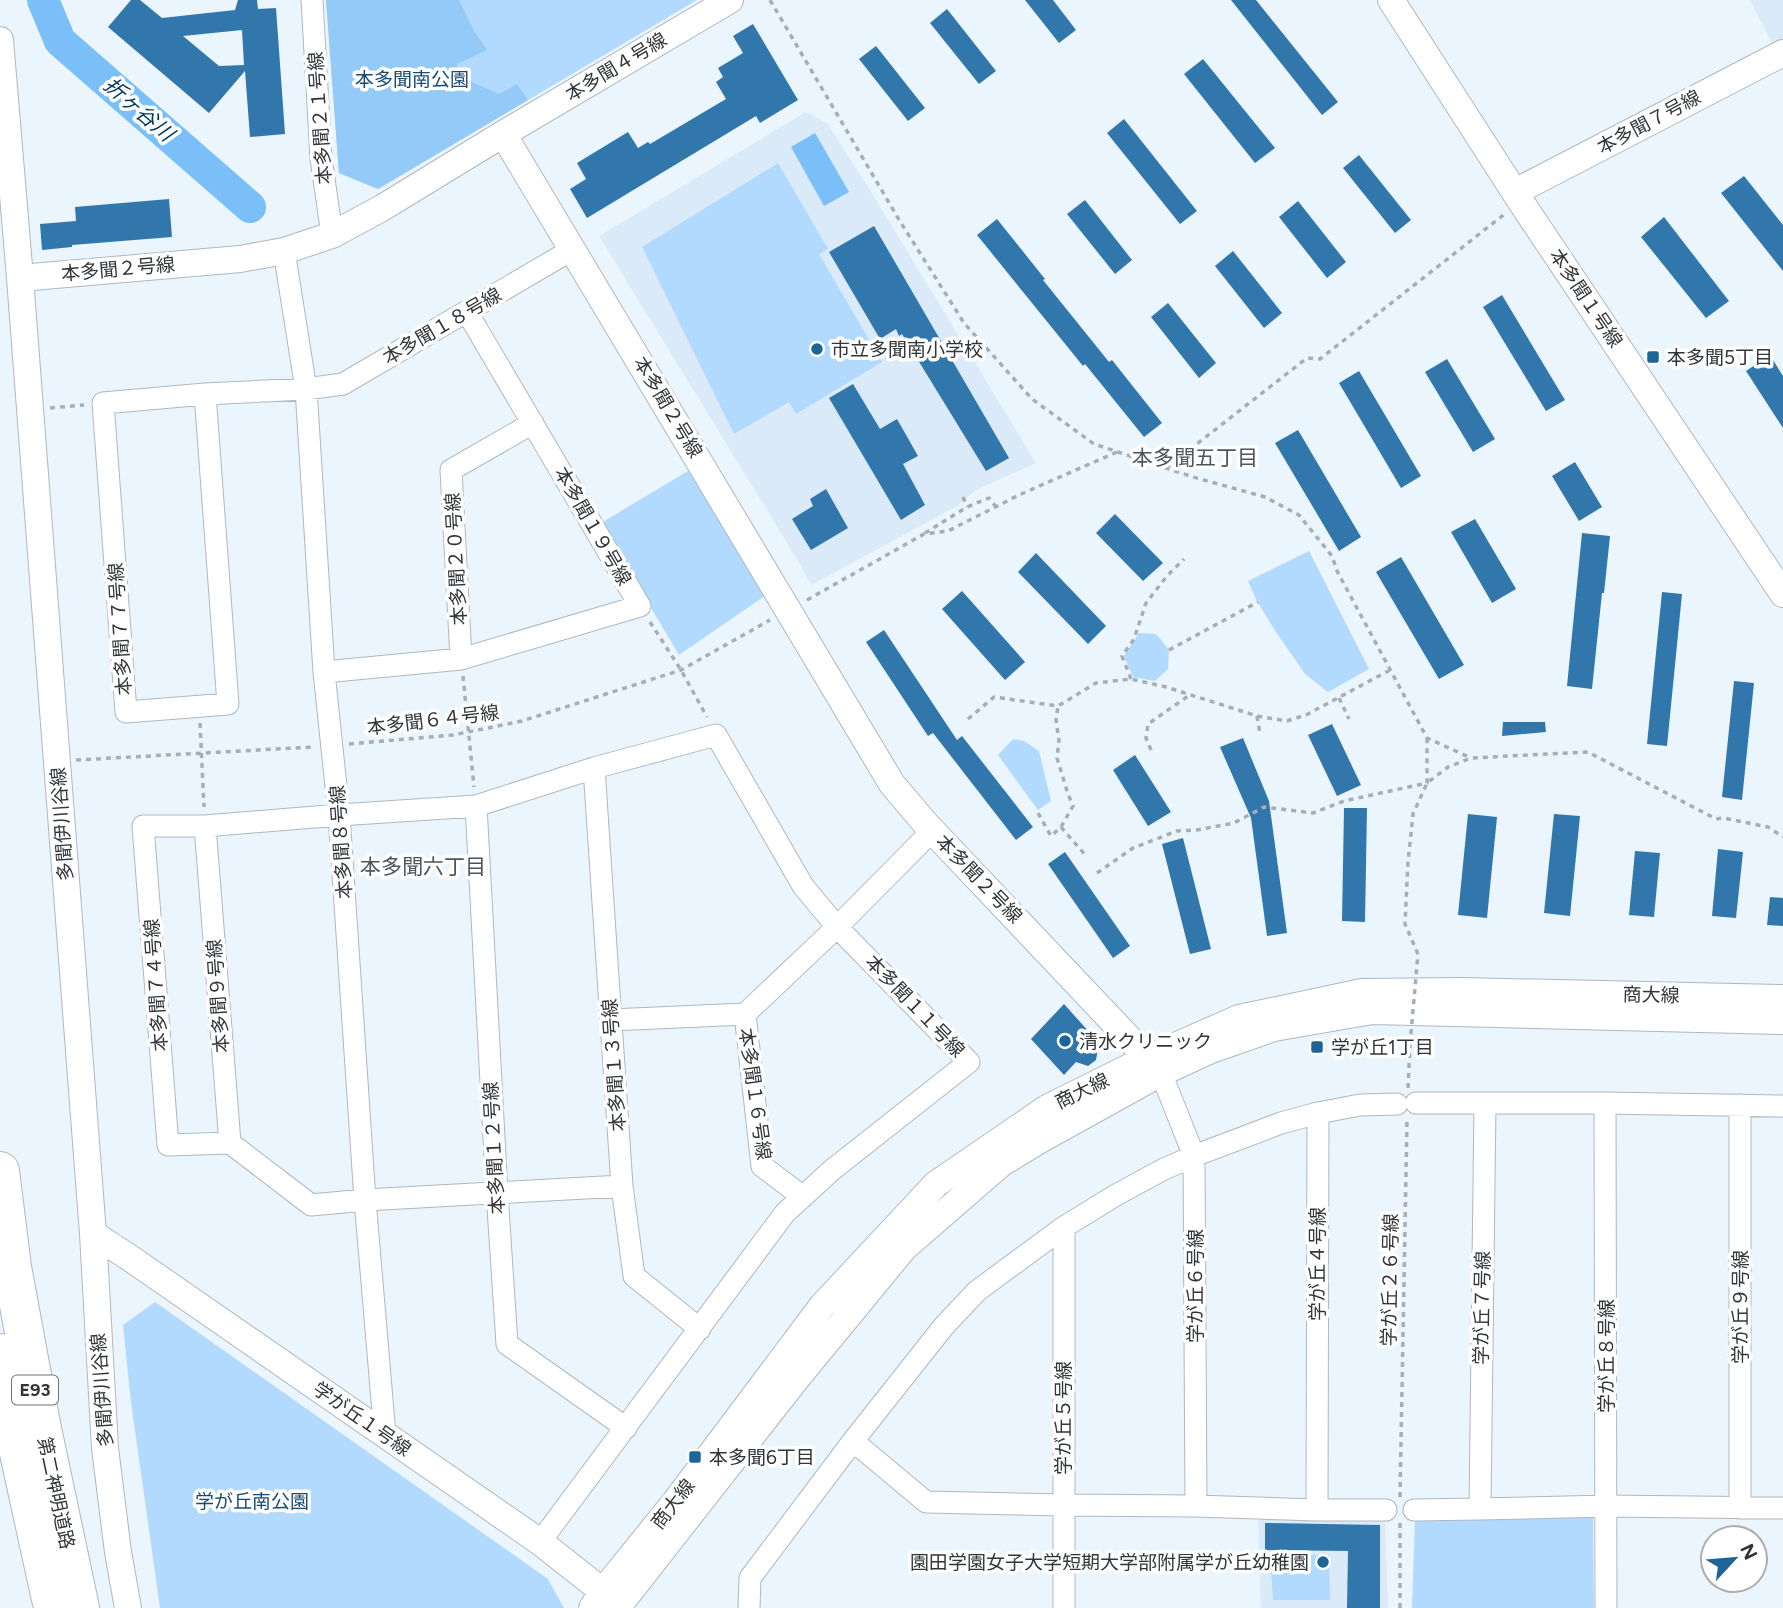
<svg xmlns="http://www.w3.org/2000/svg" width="1783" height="1608" font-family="Figtree,'Noto Sans JP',sans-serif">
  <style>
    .built { fill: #daeaf8 }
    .green { fill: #b2dafe }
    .forest { fill: #94caf8 }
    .water { fill: #7abff8 }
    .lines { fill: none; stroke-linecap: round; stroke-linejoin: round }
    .river { stroke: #7abff8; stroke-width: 32 }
    .building { fill: #3277ac; fill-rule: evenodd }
    .minor-casing { stroke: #afb8c0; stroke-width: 23 }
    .tertiary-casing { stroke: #afb8c0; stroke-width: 28 }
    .motorway-casing { stroke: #afb8c0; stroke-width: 40 }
    .path { stroke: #a7aeb5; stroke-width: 3.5; stroke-dasharray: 5 5; stroke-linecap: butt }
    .minor { stroke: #fff; stroke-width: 21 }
    .tertiary { stroke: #fff; stroke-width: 26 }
    .motorway { stroke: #fff; stroke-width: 38 }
    .path-bridge { stroke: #a7aeb5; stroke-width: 3.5; stroke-dasharray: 5 5; stroke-linecap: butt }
    .poi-dot { fill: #1d6599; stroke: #fff; stroke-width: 2.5 }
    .labels { text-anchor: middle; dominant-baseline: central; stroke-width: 7; stroke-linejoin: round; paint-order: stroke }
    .shield { fill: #fff; stroke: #707274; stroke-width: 2 }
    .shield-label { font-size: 18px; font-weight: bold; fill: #323539 }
    .street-label { font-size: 19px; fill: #323539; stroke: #fff }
    .park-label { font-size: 19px; fill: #194b71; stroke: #fff }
    .poi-label { font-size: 19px; fill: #323539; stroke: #fff; text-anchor: start }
    .water-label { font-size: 21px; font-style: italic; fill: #00385c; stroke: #fff }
    .neighbourhood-label { font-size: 21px; fill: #4d555c; stroke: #fff }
  </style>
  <rect width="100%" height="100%" fill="#ebf5fd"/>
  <!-- built -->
  <path class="built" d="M1750,0H1783V40L1773,45Z
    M806,112L827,123L873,195L1036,463L976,490L957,506L811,585L800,564L599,236Z
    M1258,1515L1385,1516L1388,1608H1261Z"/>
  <!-- green -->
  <path class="green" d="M326,0H697L378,189L339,173Z
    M778,163L828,249L819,254L882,362L796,414L789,402L734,434L642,247Z
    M693,468L766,595L679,655L601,523Z
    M1309,551L1369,669L1328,692L1305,674L1274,629L1256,599L1248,581Z
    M1139,633L1156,634L1169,650L1168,669L1155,681L1133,677L1124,656Z
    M1013,739L1024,741L1039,751L1051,801L1038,810L998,755Z
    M155,1302L548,1579L564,1608H160L131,1402L123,1325Z
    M1593,1517L1594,1608H1412L1415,1519Z
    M1270,1554L1329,1555L1330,1600H1273Z"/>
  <!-- forest -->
  <path class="forest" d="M326,0H459L474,31L487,50L457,64L458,76L499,94L517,84L528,100L378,189L339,173Z"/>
  <!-- water -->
  <path class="water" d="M815,133L849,192L824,206L791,147Z"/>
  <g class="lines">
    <!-- river -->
    <path class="river" d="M43,0L60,41L250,207"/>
  </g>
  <!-- building -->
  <path class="building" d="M131,0H140L162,18L235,10L238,0H257L258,9L276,8L285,134L250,137L245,71L209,113L108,27ZM242,30L244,65L219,66L183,36Z
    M1025,0H1053L1076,30L1059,43Z
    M1231,0H1256L1338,102L1322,115Z
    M947,9L996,71L979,84L930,23Z
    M753,24L798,100L760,123L756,116L587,218L570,189L586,179L577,163L628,132L638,148L648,142L650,144L726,99L716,82L723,77L718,68L743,53L733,36Z
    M876,46L925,108L908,121L859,59Z
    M1203,59L1275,148L1255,163L1184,74Z
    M1124,119L1197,211L1180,224L1107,133Z
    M1359,155L1411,220L1395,233L1343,168Z
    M1744,176L1783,225V271L1721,193Z
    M169,199L172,237L72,245V247L42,250L40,224L76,221L75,207Z
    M1085,200L1132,260L1115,274L1067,214Z
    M1298,201L1346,262L1327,278L1279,217Z
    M1664,217L1729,301L1706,318L1641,237Z
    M997,219L1045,279L1043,280L1109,362L1112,360L1162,423L1144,437L1085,364L1083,366L977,235Z
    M874,226L1009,458L986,471L902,334L899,336L896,329L880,339L829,252Z
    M1233,251L1282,313L1264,328L1215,266Z
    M1502,295L1565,400L1546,411L1483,307Z
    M1168,303L1216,363L1199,378L1151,317Z
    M1770,355L1783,376V428L1746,371Z
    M1447,359L1495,439L1473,452L1425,372Z
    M1359,371L1421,476L1401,488L1339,383Z
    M853,384L880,429L897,419L918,456L903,464L925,505L901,520L829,398Z
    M1298,430L1361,537L1339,551L1275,443Z
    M1575,462L1602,507L1579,521L1552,476Z
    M826,489L848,528L811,550L792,519L813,506L810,499Z
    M1115,514L1163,563L1143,581L1096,533Z
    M1475,519L1516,589L1492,603L1451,532Z
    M1582,533L1610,536L1604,593H1602L1592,689L1567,686Z
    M1036,553L1106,626L1088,644L1018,572Z
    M1401,557L1464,665L1439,679L1376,572Z
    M962,591L1025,662L1005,680L942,609Z
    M1662,592L1682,594L1667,746L1647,744Z
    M884,630L957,740L962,736L1033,827L1016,840L933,733L928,736L866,642Z
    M1734,681L1754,683L1742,800L1722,797Z
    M1503,722H1545L1546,732L1502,736Z
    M1332,724L1361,785L1337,796L1308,735Z
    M1243,738L1269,801L1287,933L1267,936L1251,818L1220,747Z
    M1135,755L1171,812L1148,826L1113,770Z
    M1344,808H1367L1365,922L1342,921Z
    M1468,814L1497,817L1487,918L1458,915Z
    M1554,814L1580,816L1570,916L1544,913Z
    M1183,838L1211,949L1190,954L1162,844Z
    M1718,849L1743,852L1736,918L1712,916Z
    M1635,851L1660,853L1654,917L1629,915Z
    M1065,852L1130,946L1113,958L1048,864Z
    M1770,897L1783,898V926L1767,925Z
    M1064,1004L1099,1043L1096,1060L1088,1066L1076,1062L1064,1075L1031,1039Z
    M1265,1523L1380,1525V1608H1347L1348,1551L1265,1550Z"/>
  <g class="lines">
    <!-- minor casing -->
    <g class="minor-casing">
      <path id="minor" d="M312,0L321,158L332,235
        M284,251L306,389L324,672L339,815L365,1200L385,1435
        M205,394L228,704L126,712L103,403Z
        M205,394L306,389L343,384L573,249
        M461,659L451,470L533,423
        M324,672L461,659L640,606L467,312
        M594,768L622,1186L634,1276L700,1329
        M476,806L497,1193L507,1344L626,1428
        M205,826H143L168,1145L230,1143
        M745,1014L762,1166L803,1197
        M611,1020L745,1014L837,927L933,830
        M1161,1073L1194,1156L1196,1506
        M1416,1103H1485
        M1605,1103L1606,1608
        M1783,1106L1605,1103H1485L1480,1509L1607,1506L1783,1508
        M1318,1113L1360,1105L1397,1104
        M1740,1508V1105
        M1317,1510H1386
        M1414,1510L1480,1509
        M540,1542L785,1213L832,1170L969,1062L837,927L803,886L716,735L594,768L476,806L339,815L205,826L230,1143L311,1205L365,1200L622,1186
        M749,1608L750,1578L853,1441L944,1326L977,1291L1064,1227L1116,1195L1164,1169L1194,1156L1281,1123L1318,1113L1317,1510L1196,1506L1063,1505L926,1502L853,1441
        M1064,1608V1227"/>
    </g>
    <!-- tertiary casing -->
    <g class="tertiary-casing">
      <path id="tertiary" d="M1391,0L1521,202L1783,594
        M0,40L20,278L93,1234L105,1448L118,1552L128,1608
        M503,134L892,784L926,824L1157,1068
        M1515,192L1783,53
        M20,278L240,259L284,251L332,235L382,208L503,134L730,0
        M93,1234L130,1258L540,1542L615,1601
        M592,1608L603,1591L675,1502L822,1306L936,1184L1047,1108L1148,1058L1239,1018L1362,992L1462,991L1783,998
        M617,1608L797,1378L904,1248L1002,1163L1040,1140L1161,1073L1211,1050L1274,1028L1372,1011L1783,1021"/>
    </g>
    <!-- motorway casing -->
    <g class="motorway-casing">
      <path id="motorway" d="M0,1171L12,1267L41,1424L80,1608
        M0,1353L12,1421L51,1599"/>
    </g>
    <!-- path -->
    <path class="path" d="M770,0L898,218L964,323L1032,399L1094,444L1193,477L1265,497L1299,515L1332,556L1337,571L1427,738L1471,758
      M50,408L84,405
      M1166,468L1307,358L1320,359L1506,213
      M963,497L967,507
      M925,533L967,507L989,498L996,507
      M807,600L924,534L948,531L1019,495L1117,452
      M650,622L681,670L707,717
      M1169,650L1258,602
      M463,676L474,787
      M1131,679L1122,656L1134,639L1146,603L1167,576L1184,559
      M1339,698L1349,719
      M1257,716L1260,734
      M968,719L994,697L1058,706L1096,683L1131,679L1166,687L1257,716L1287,721L1306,715L1390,670
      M200,723L204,807
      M349,744L453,735L522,721L681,670L770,620
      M1151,750L1146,738L1148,724L1191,694
      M76,760L313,747
      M1038,813L1051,836L1061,827L1073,806L1068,794L1057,758L1059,741L1056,720L1058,706
      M1061,827L1087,857
      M1097,873L1133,848L1177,831L1197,830L1234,823L1264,807L1313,813L1344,801L1427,783V738
      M1418,954L1405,924L1408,862L1413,814L1427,783L1448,767L1471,758L1588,752L1716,819L1724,818L1768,827L1783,837
      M1408,1088L1410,1044
      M1400,1497L1407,1120
      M1400,1608V1522"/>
    <!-- minor -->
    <use href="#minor" class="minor"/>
    <!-- tertiary -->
    <use href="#tertiary" class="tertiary"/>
    <!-- motorway -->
    <use href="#motorway" class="motorway"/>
    <!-- path-bridge -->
    <path class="path-bridge" d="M1410,1044L1418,954"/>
  </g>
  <!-- markers -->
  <g class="poi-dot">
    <circle cx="817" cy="349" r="7"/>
    <rect x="1646" y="350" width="14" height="14" rx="3.5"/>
    <circle cx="1065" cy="1041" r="7"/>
    <rect x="1310" y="1040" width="14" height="14" rx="3.5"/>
    <rect x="688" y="1450" width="14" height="14" rx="3.5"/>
    <circle cx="1323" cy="1562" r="7"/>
  </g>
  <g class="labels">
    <!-- shield labels -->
    <rect class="shield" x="12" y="1375.5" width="46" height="29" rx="5"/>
    <g class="shield-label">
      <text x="35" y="1390">E93</text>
    </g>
    <!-- street labels -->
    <g class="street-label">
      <text transform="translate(616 67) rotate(-31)">本多聞４号線</text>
      <text transform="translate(320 118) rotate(-94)">本多聞２１号線</text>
      <text transform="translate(1649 122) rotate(-28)">本多聞７号線</text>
      <text transform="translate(118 269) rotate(-5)">本多聞２号線</text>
      <text transform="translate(1586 298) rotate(56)">本多聞１号線</text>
      <text transform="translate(442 326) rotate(-30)">本多聞１８号線</text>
      <text transform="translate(668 407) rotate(59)">本多聞２号線</text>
      <text transform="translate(593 526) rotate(60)">本多聞１９号線</text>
      <text transform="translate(456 559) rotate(-93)">本多聞２０号線</text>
      <text transform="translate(120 629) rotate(-94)">本多聞７７号線</text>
      <text transform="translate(433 720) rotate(-7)">本多聞６４号線</text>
      <text transform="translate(62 824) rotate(-94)">多聞伊川谷線</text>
      <text transform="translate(341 842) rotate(-94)">本多聞８号線</text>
      <text transform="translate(979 879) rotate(46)">本多聞２号線</text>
      <text transform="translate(156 985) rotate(-94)">本多聞７４号線</text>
      <text transform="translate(1651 995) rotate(1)">商大線</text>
      <text transform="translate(218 996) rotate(-94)">本多聞９号線</text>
      <text transform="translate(915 1006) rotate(46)">本多聞１１号線</text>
      <text transform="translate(614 1065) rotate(-94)">本多聞１３号線</text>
      <text transform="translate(1082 1091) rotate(-26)">商大線</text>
      <text transform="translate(755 1094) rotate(82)">本多聞１６号線</text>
      <text transform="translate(494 1148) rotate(-93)">本多聞１２号線</text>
      <text transform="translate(1317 1264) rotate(-90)">学が丘４号線</text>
      <text transform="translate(1390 1280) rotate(-89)">学が丘２６号線</text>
      <text transform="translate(1195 1286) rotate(-90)">学が丘６号線</text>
      <text transform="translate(1740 1307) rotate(-90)">学が丘９号線</text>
      <text transform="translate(1482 1308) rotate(-89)">学が丘７号線</text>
      <text transform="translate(1606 1356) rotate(-90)">学が丘８号線</text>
      <text transform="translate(102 1390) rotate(-94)">多聞伊川谷線</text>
      <text transform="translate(1063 1418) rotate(-90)">学が丘５号線</text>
      <text transform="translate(362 1419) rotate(35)">学が丘１号線</text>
      <text transform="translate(56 1493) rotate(78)">第二神明道路</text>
      <text transform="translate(673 1504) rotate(-52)">商大線</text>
    </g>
    <!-- park labels -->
    <g class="park-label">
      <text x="412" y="79">本多聞南公園</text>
      <text x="252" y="1501">学が丘南公園</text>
    </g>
    <!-- poi labels -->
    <g class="poi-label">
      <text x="831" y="349">市立多聞南小学校</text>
      <text x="1667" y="357">本多聞5丁目</text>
      <text x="1079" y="1041">清水クリニック</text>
      <text x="1331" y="1047">学が丘1丁目</text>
      <text x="709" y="1457">本多聞6丁目</text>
      <text x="1309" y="1562" text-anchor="end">園田学園女子大学短期大学部附属学が丘幼稚園</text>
    </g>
    <!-- water labels -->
    <g class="water-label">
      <text transform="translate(139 109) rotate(41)">折ヶ谷川</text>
    </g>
    <!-- neighbourhood labels -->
    <g class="neighbourhood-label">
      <text x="1195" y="457">本多聞五丁目</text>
      <text x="423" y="866">本多聞六丁目</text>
    </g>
  </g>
  <!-- north arrow -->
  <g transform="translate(1734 1559) rotate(64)"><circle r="33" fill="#ffffff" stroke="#adaeb0" stroke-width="2"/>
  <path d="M0-5L12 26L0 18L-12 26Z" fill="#1d6599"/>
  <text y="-10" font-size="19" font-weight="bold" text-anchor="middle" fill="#323539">N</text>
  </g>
</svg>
